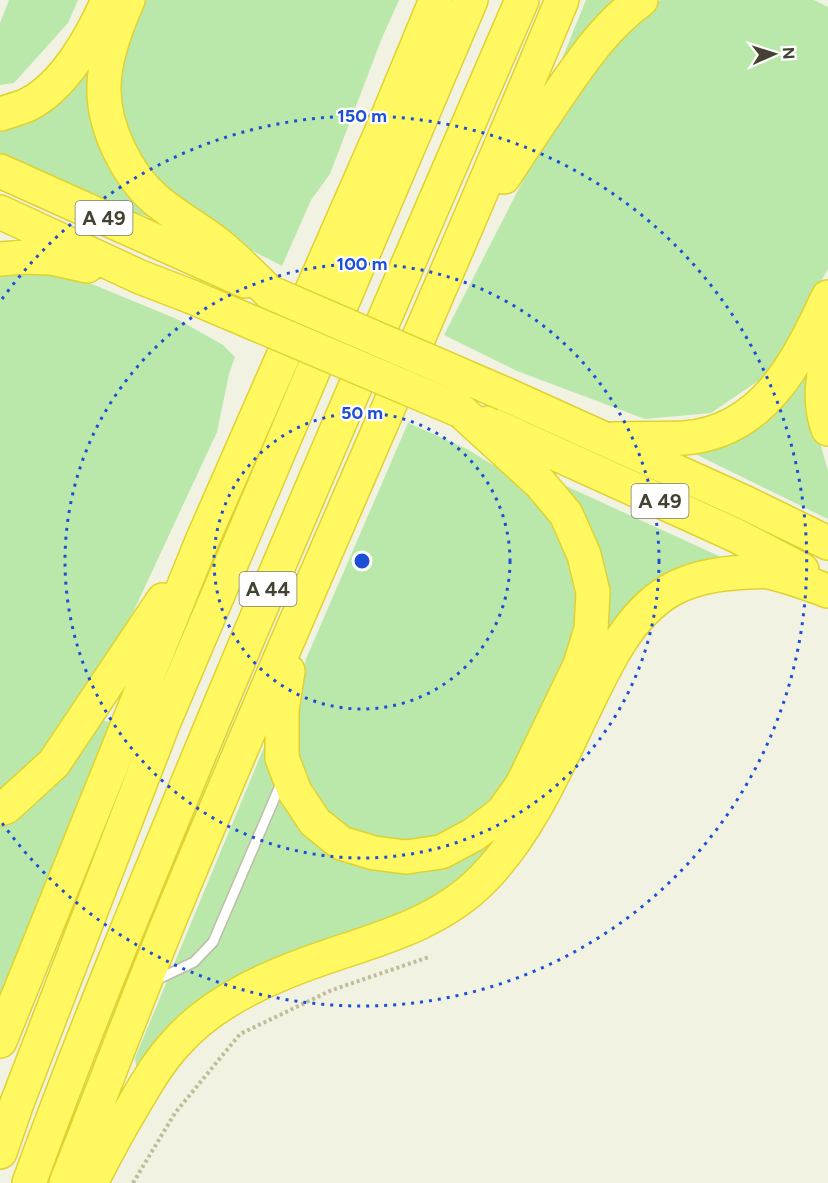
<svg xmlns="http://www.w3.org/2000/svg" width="828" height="1183" font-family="Figtree,sans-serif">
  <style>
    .green { fill: #bae8ab }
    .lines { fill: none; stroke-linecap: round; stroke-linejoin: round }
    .lane-casing { stroke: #bdbca6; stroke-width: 12 }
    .highway-casing { stroke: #dfd230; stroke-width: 36 }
    .path { stroke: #bfbd97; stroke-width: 4; stroke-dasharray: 3 3; stroke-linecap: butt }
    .lane { stroke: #fff; stroke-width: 9 }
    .highway { stroke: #fff861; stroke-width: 33 }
    .highway-bridge-casing { stroke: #dfd230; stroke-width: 36; stroke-linecap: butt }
    .highway-bridge { stroke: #fff861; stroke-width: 33 }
    .ring { fill: none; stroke: #1d4ed8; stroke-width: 3; stroke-dasharray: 3 6 }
    .labels { text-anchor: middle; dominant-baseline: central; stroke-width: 4.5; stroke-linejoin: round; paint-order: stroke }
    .shield { fill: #fff; stroke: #7c7b70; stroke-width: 1.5 }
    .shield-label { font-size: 20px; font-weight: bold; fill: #444233 }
    .centre { fill: #1d4ed8; stroke: #fff; stroke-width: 3 }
    .ring-label { font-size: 18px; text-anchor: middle; font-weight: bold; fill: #1d4ed8; stroke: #fff; stroke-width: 4.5; stroke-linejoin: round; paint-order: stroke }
  </style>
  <rect width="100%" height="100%" fill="#f2f2e3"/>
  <!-- green -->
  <path class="green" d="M9,0H78L68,23L14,83L0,85V23Z
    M135,0H399L382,38L330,174L311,200L282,266L185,216L118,127L124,26Z
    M586,0H623L555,76Z
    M661,0H814L828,7V269L767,375L711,413L645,419L517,371L444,335L534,159L589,75L657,2Z
    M97,31L89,80L163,222L82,194L0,157V122Z
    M3,272L45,274L92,284L179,320L223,345L235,357L229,374L217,432L116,649L46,757L0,795V273Z
    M809,358L819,439L828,471V519L683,448Z
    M408,423L467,449L526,485L574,551L583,609L578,649L526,755L496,795L475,817L450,834L405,843L374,840L334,819L311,789L297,756L294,710L306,659Z
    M542,475L734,563L613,635L600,627Z
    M101,720L111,722L0,1006V825L37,800Z
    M272,728L345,859L508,820L506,836L471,872L426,906L379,928L137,1074L135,1058Z"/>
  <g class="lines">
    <!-- lane casing -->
    <g class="lane-casing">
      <path id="lane" d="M154,981L194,962L213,942L282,781"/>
    </g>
    <!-- highway casing -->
    <g class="highway-casing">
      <path id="highway" d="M128,0C116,27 104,58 104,87C103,127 127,175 156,200C176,217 199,229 219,245C237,260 253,276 269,292
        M0,114C9,111 18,109 27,105C64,87 92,37 108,0
        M0,171L245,281
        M504,177C521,150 539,124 557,97C582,61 606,25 641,0
        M0,212L140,277L192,297
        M0,259L24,257L51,258L87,266
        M828,351C823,377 818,402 828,429
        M505,394L746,503L828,543
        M488,423L735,535L802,570
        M614,439C637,438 661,439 684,438C764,432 798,361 828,297
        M288,671L282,710V758L295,792L315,822L341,843L374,853L406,857L441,852L473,835L502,813L522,785L580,665L591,629L593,592L584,555L566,514L540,483L461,411
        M0,809L6,807L54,763L163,600
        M0,1041L202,541L380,135L436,0
        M0,1152L17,1103L163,724L471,0
        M29,1183C86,1026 151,871 215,717C315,477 419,239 522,0
        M66,1183C101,1095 134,1007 170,919C297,611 435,308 562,0
        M91,1183C104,1157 118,1131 133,1106C146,1084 159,1061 177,1042C216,998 278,973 332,955C386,937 442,921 483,879C529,832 555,770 583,712C604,669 626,617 669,591C693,577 722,573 748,572C755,572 762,571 769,572C789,576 809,584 828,591"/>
    </g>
    <!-- path -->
    <path class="path" d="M133,1183L175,1113L240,1034L332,990L429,957"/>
    <!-- lane -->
    <use href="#lane" class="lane"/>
    <!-- highway -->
    <use href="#highway" class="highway"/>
    <!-- highway-bridge casing -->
    <g class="highway-bridge-casing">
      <path id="highway-bridge" d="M269,292L505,394
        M192,297L461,411"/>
    </g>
    <!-- highway-bridge -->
    <use href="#highway-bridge" class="highway-bridge"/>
  </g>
  <!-- distance rings -->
  <g class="ring">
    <circle cx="362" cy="561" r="148"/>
    <circle cx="362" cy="561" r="297"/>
    <path d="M2 299A445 445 0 1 1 2 823"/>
  </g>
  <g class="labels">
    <!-- shield labels -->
    <g class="shield">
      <rect x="75.5" y="201" width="57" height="34" rx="4.5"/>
      <rect x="631.5" y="484" width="57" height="34" rx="4.5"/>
      <rect x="239.5" y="572" width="57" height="34" rx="4.5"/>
    </g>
    <g class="shield-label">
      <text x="104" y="218">A 49</text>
      <text x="660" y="501">A 49</text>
      <text x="268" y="589">A 44</text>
    </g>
  </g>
  <circle cx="362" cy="561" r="9" class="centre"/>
  <g class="ring-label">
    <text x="362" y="122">150 m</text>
    <text x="362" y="270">100 m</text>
    <text x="362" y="419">50 m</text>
  </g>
  <!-- north arrow -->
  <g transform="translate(774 54) rotate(87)" stroke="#ffffff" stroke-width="4.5" paint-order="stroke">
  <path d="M0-4.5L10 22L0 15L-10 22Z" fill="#444233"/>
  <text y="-9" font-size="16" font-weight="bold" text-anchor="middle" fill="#444233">N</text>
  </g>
</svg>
